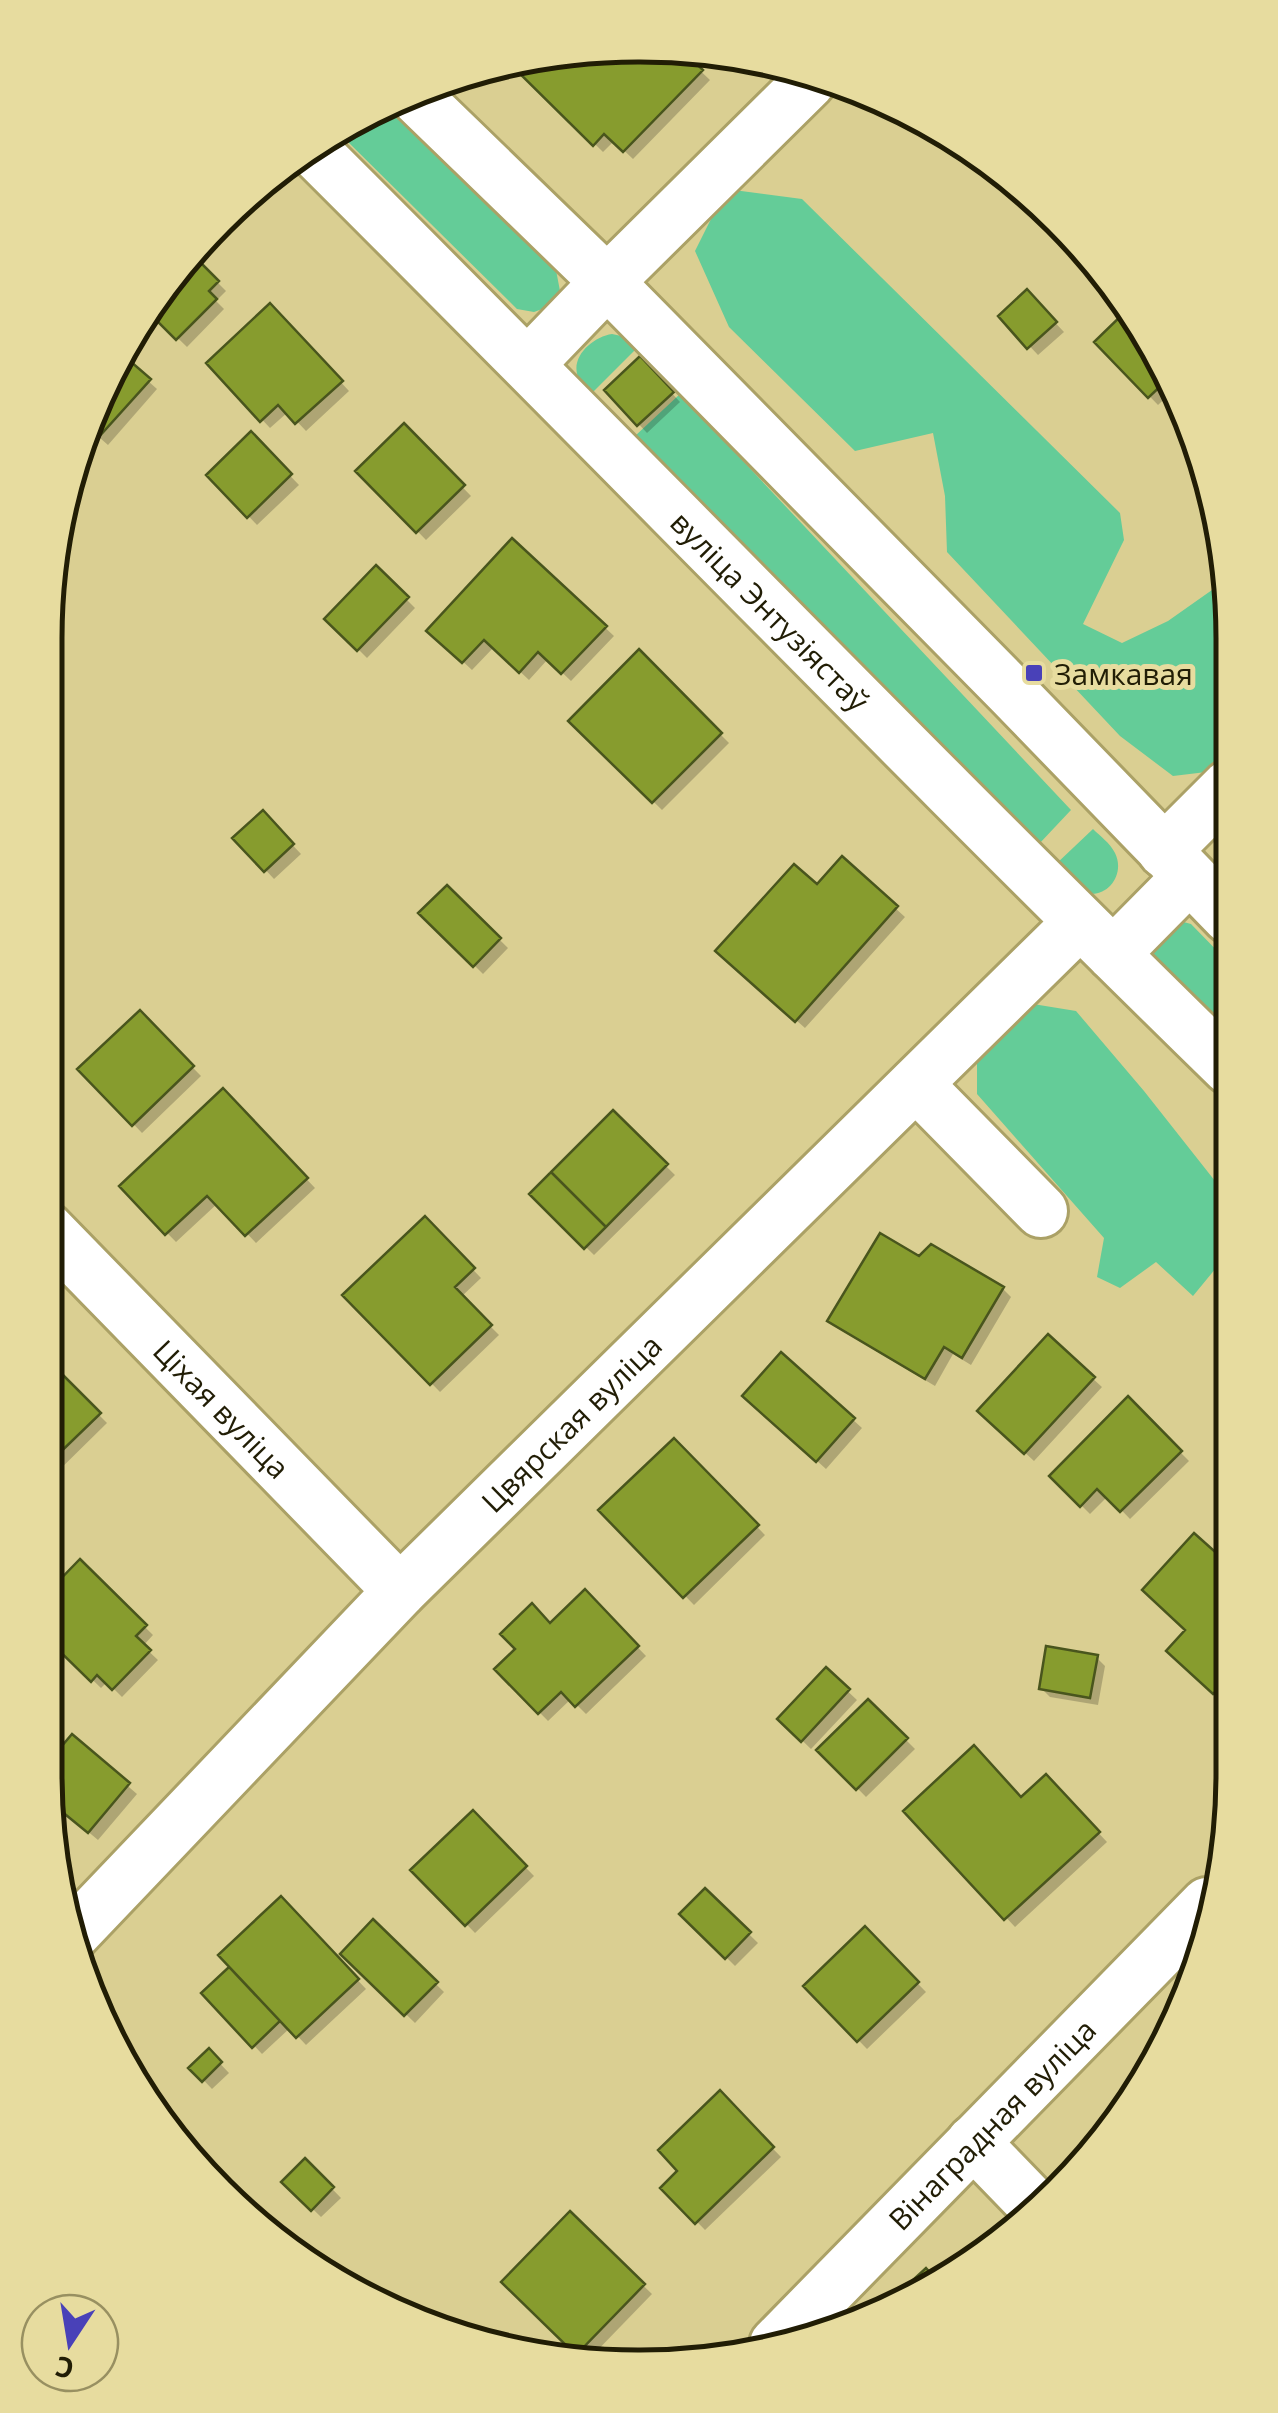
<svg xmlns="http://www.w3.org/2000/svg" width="1278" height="2413" font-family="'Open Sans',sans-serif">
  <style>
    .green { fill: #64cc98 }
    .shadow { fill: #0003 }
    .building { fill: #879c2e; stroke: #49551d; stroke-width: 2.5 }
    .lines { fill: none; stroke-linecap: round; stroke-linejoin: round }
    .minor-casing { stroke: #aba166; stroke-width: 58 }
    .minor { stroke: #fff; stroke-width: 52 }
    .poi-dot { fill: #4941b8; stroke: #e7dc9f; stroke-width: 4 }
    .labels { text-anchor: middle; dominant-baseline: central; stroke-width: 10; stroke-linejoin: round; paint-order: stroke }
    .street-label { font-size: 30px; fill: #211d05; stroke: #e7dc9f }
    .poi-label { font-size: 30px; fill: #211d05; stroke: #e7dc9f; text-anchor: start }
    .rim { fill: none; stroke: #211d05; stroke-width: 5 }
  </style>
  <rect width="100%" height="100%" fill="#dacf92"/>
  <!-- green -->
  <path class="green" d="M391,109L556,270L560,291L553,305L534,312L517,309L343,137Z
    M726,189L802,199L1120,513L1124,540L1083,624L1122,643L1168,621L1212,590L1228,605V763L1223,770L1173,776L1120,736L947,552L945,496L933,433L855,451L729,327L695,251Z
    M612,334L626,337L637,348L592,393C589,391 583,385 580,381C567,359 592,337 612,334Z
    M680,394L1071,810L1039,844L635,436Z
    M1093,829C1100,836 1110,843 1115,853C1127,877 1102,905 1077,889C1069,883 1062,872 1055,865Z
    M1176,920L1191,924L1229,963V1033L1154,955V941Z
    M1033,1004L1076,1011L1144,1091L1230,1200V1251L1193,1296L1156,1262L1120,1288L1097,1277L1104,1238L977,1094V1047Z"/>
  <!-- shadow -->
  <path class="shadow" d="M675,47L710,80L633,159L614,141L603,152L517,67Z
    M195,260L226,291L216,301L224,309L187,347L154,315Z
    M1027,293L1064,332L1038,355L1001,316Z
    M270,306L349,391L306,431L288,412L270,428L209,363Z
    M1130,311L1175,389L1158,405L1097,342Z
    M121,357L157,389L108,445L92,431L107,376Z
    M640,359L680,402L647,433L607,390Z
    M404,427L471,496L426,540L359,471Z
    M251,435L299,485L257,525L210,475Z
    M513,541L614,636L571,681L548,659L529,680L494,647L472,670L430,631Z
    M376,569L415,608L367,658L328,619Z
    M639,653L729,743L662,810L571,721Z
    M263,814L301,854L274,879L236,838Z
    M842,860L905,917L805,1028L727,959L817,888Z
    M447,888L508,948L483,974L422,913Z
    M46,929L57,941L46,952Z
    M140,1014L201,1076L142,1133L81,1069Z
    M223,1091L315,1188L256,1243L218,1203L176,1242L122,1187Z
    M613,1114L675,1175L594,1255L532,1194Z
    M424,1219L481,1278L461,1297L499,1335L440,1392L346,1295Z
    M919,1259L1003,1289L1011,1297L971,1365L953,1354L935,1386L839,1329L830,1320Z
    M1048,1338L1102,1387L1034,1461L980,1411Z
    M782,1356L862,1428L826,1469L754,1404Z
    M45,1361L107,1423L45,1484Z
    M1128,1400L1189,1461L1130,1519L1108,1496L1090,1514L1052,1476Z
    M674,1441L765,1535L694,1605L602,1510Z
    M80,1563L153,1635L143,1646L158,1660L122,1697L107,1682L101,1688L45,1634Z
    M1231,1569V1692L1224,1701L1170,1651L1188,1630Z
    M585,1593L646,1656L586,1714L571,1699L548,1721L497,1669Z
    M1096,1657L1105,1666L1098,1705L1050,1697L1041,1688Z
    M826,1671L857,1700L811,1749L780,1719Z
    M868,1702L915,1749L866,1797L820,1750Z
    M72,1738L137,1794L98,1840L49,1799L45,1774Z
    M1046,1777L1107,1842L1015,1927L907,1811L1022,1800Z
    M473,1814L534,1876L475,1933L414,1870Z
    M705,1891L758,1943L735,1966L683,1914Z
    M281,1899L366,1989L306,2045L290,2028L262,2054L204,1993L232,1967Z
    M373,1923L444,1992L415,2023L344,1954Z
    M865,1930L926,1992L867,2049L806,1986Z
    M208,2051L229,2073L212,2089L192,2068Z
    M720,2094L781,2157L705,2230L664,2188L681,2171Z
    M150,2101L168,2122L163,2126Z
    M305,2161L341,2198L321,2217L285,2182Z
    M570,2215L652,2294L590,2358L582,2357L505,2282Z"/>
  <!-- building -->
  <path class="building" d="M678,46L703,70L623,152L604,134L593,146L514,68Z
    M197,259L219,281L209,291L217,299L176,340L152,316Z
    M1027,289L1057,322L1027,349L998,316Z
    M270,303L343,381L295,424L278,405L260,422L206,363Z
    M1128,309L1169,378L1148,398L1094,342Z
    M123,355L151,379L97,439L91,433L107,376Z
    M640,356L674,392L637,426L604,390Z
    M404,423L465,485L416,533L355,471Z
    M251,431L292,474L247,518L206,475Z
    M512,538L607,626L561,674L538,652L519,673L484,640L462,663L426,631Z
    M376,565L409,597L357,651L324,619Z
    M639,649L722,733L652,803L568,721Z
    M263,810L294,844L264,872L232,838Z
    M842,856L898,906L795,1022L715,951L794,864L817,884Z
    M447,885L501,938L473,967L418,913Z
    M140,1010L194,1066L132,1126L77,1069Z
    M223,1088L308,1178L245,1236L207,1196L165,1235L119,1186Z
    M613,1110L668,1164L606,1227L551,1172Z
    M551,1172L606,1227L584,1249L529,1194Z
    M425,1216L475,1268L455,1287L492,1325L430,1385L342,1295Z
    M880,1233L919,1256L931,1244L1004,1287L962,1358L944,1347L925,1379L827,1321Z
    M1048,1334L1095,1377L1024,1454L977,1411Z
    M781,1352L855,1418L816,1462L742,1396Z
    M45,1357L101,1413L45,1467Z
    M1128,1396L1182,1451L1120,1512L1097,1489L1080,1507L1049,1476Z
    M674,1438L759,1525L683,1598L598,1510Z
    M1194,1533L1231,1566V1674L1213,1694L1166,1651L1185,1630L1142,1590Z
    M80,1559L147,1625L136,1636L151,1650L112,1690L97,1675L91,1682L45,1637V1595Z
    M585,1589L639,1646L575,1707L561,1692L538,1714L494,1669L515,1649L500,1634L532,1603L550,1623Z
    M1046,1646L1098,1655L1090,1698L1039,1689Z
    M826,1667L850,1689L801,1742L777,1719Z
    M868,1699L908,1738L856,1790L816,1750Z
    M72,1734L130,1783L88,1833L49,1801L45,1774V1766Z
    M974,1745L1021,1797L1046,1774L1100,1832L1004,1920L903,1811Z
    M473,1810L527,1866L465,1926L410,1870Z
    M705,1888L751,1932L725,1959L679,1914Z
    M281,1896L359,1979L296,2038L218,1955Z
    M373,1919L438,1982L404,2016L340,1954Z
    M865,1926L919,1982L857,2042L803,1986Z
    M229,1967L280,2021L252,2048L201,1993Z
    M209,2048L222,2062L202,2082L188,2068Z
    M720,2090L774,2147L695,2224L660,2188L677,2171L658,2150Z
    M305,2158L334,2187L311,2211L281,2182Z
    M570,2211L645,2284L576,2355L501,2282Z
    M926,2268L936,2279L892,2307L888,2303Z"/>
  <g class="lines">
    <!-- minor casing -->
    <g class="minor-casing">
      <g id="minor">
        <path d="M415,96L607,282L1012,693L1229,917"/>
        <path id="s1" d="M316,153C621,457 921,767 1229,1068"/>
        <path d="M528,364L607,282L809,82"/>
        <path d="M1164,851L1229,786"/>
        <path d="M1113,954L1189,877"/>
        <path d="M916,1084L1041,1211"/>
        <path id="s2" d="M46,1228L400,1591"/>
        <path id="s3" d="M72,1935L400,1591L1080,922"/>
        <path d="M973,2142L1039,2210"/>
        <path id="s4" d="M776,2344L1207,1904"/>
      </g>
    </g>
    <!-- minor -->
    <use href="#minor" class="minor"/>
  </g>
  <!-- markers -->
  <rect class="poi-dot" x="1024" y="663" width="20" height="20" rx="5"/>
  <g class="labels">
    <!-- street labels -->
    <g class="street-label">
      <text stroke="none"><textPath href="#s1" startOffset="645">вуліца Энтузіястаў</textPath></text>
      <text stroke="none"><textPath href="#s2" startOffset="252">Ціхая вуліца</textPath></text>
      <text stroke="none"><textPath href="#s3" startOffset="715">Цвярская вуліца</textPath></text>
      <text stroke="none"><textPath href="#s4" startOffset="308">Вінаградная вуліца</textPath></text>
    </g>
    <!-- poi labels -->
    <g class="poi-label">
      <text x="1054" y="673">Замкавая</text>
    </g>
  </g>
  <!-- crop -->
  <path d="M0 0H1278V2413H0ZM638 62H640A576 576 0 0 1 1216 638V1774A576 576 0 0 1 640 2350H638A576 576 0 0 1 62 1774V638A576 576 0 0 1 638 62Z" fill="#e7dc9f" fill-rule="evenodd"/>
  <path class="rim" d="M638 62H640A576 576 0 0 1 1216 638V1774A576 576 0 0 1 640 2350H638A576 576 0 0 1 62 1774V638A576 576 0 0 1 638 62Z"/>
  <!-- north arrow -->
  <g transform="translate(70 2343) rotate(192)"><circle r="48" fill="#e7dc9f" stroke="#989061" stroke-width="2.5"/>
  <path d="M0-8L18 38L0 25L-18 38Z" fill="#4941b8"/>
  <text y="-15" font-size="28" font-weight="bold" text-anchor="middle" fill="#211d05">С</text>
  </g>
</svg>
